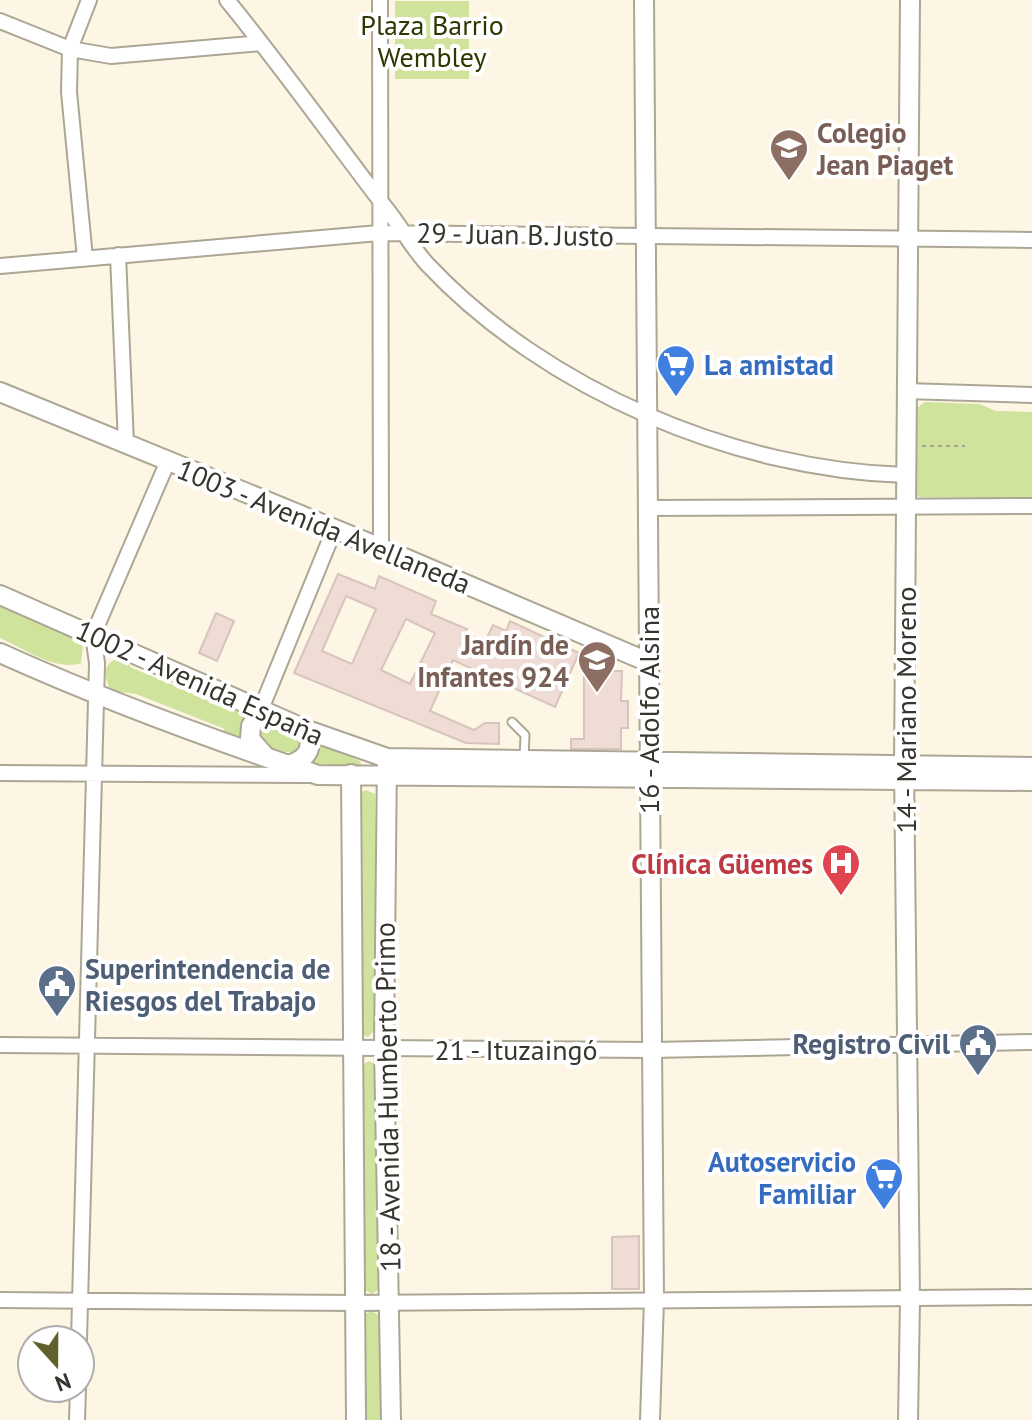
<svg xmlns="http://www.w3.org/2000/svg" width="1032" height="1420" font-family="'PT Sans',sans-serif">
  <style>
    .green { fill: #d0e39c }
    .building { fill: #efdcd4; stroke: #d7c4bc; stroke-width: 2; fill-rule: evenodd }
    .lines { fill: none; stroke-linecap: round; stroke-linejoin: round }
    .lane-casing { stroke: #aca695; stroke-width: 11 }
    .street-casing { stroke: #aca695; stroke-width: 18 }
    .secondary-casing { stroke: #aca695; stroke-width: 22 }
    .path { stroke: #a6a195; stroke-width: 2; stroke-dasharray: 4 4; stroke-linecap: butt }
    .lane { stroke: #fff; stroke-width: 7 }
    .street { stroke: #fff; stroke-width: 14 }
    .secondary { stroke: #fff; stroke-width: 18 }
    .labels { text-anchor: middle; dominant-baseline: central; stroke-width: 8; stroke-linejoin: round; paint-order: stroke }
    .park-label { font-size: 28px; fill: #2d3700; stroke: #fff }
    .education-label { font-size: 28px; font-weight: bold; fill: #785e54; stroke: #fff; text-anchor: start }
    .street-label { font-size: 28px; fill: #38352f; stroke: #fff }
    .shop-label { font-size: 28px; font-weight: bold; fill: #366cbe; stroke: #fff; text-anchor: start }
    .health-label { font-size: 28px; font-weight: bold; fill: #be3a42; stroke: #fff; text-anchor: end }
    .service-label { font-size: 28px; font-weight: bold; fill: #4e5e75; stroke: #fff; text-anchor: start }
  </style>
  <rect width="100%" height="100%" fill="#fdf6e5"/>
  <!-- green -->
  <path class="green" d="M395,1H469V79H395Z
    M925,402L979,404L996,411L1032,412V498L919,497L912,493L914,410Z
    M0,607L77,637L83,645L81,663C57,672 23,648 0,638Z
    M122,657L129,659L130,667L218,704L230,699L248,708L247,747L217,735L225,729L136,694L111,691C103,675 102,662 122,657Z
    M267,718L304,733L297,752H274L257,734L258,725Z
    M317,741L360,761L362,767L307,763Z
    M366,790L375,794L378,1026L368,1037L359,1033L357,794Z
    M369,1061L378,1066L380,1288L372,1294L363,1289L360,1066Z
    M371,1311L381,1316L382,1420H363L362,1316Z"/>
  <!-- building -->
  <path class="building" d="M338,574L375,589L379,576L436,601L431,614L467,629L465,633L485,642L493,625L506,631L510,621L579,653L555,707L453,660L430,711L474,730L485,723H499V744L466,743L294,673ZM346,596L376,609L352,664L322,651ZM406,619L435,633L410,684L381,670Z
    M216,613L234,621L217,661L199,653Z
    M584,671H622L621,701H628V728H621V749H571V739H584Z
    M639,1236V1289H612V1237Z"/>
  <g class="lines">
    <!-- lane casing -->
    <g class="lane-casing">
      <path id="lane" d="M512,722L525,735L524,759"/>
    </g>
    <!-- street casing -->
    <g class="street-casing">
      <path id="street" d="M227,0C282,67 332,138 385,207C400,225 412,248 428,265C546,390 735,470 905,475
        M380,0L381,548
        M0,21L70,49L111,56L261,43
        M118,255L126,444
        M85,258L69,92L70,49L89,0
        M0,266L379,233L1032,240
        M906,391L1032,395
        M648,508L1032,506
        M261,709L334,530
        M0,773L308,775
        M0,1045L652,1050L1032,1042
        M0,1300L356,1303L1032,1297
        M79,1340L97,663L93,635L168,461
        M77,1420L78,1388"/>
    </g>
    <!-- secondary casing -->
    <g class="secondary-casing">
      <path id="secondary" d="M644,0L654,1300L650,1420
        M0,392L381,548L648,662
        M0,595L307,730L387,758L384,1048L391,1420
        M0,653C104,700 210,739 318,775L1032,781
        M261,709L251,726L250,739L266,757
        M387,758L1032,767
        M287,765C307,760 314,749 307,730
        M351,774L356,1420
        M908,1420L910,1300L904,766L910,0"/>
    </g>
    <!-- path -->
    <path class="path" d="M922,446H965"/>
    <!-- lane -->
    <use href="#lane" class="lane"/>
    <!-- street -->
    <use href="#street" class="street"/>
    <!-- secondary -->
    <use href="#secondary" class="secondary"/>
  </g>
  <!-- icons -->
  <defs>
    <g id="school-pin" transform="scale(2)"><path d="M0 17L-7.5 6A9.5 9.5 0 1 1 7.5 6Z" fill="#8d6e63" stroke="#fff"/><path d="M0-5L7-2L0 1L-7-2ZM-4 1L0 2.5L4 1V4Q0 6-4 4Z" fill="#fff"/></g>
    <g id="supermarket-pin" transform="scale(2)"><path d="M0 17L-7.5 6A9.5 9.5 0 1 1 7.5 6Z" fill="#3f7fe0" stroke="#fff"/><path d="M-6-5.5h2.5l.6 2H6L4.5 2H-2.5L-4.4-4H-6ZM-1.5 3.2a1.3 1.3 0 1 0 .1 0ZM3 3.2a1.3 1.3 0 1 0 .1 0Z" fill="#fff"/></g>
    <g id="hospital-pin" transform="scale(2)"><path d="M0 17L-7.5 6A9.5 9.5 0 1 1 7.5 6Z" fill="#e0444e" stroke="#fff"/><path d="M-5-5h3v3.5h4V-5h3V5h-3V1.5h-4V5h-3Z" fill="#fff"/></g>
    <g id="civic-pin" transform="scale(2)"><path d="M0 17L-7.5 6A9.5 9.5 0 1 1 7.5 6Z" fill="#5c6f8a" stroke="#fff"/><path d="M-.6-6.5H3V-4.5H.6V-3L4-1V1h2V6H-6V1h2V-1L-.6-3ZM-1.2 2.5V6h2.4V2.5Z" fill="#fff"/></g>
  </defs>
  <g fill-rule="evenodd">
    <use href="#school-pin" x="789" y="148"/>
    <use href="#supermarket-pin" x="676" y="364"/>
    <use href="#school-pin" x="597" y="660"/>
    <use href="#hospital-pin" x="841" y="863"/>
    <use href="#civic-pin" x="57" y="984"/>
    <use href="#civic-pin" x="978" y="1043"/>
    <use href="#supermarket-pin" x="884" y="1177"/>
  </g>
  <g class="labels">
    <!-- park labels -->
    <g class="park-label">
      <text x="432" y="24">Plaza Barrio<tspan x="432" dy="32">Wembley</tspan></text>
    </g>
    <!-- education labels -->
    <g class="education-label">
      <text x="817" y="132">Colegio<tspan x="817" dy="32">Jean Piaget</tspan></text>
      <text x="569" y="644" text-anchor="end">Jardín de<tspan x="569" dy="32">Infantes 924</tspan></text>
    </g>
    <!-- street labels -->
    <g class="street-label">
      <text transform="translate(515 234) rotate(1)">29 - Juan B. Justo</text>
      <text transform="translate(324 526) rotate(22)">1003 - Avenida Avellaneda</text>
      <text transform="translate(200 682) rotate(24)">1002 - Avenida España</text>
      <text transform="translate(648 710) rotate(-90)">16 - Adolfo Alsina</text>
      <text transform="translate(905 710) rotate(-90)">14 - Mariano Moreno</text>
      <text x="516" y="1049">21 - Ituzaingó</text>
      <text transform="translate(387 1097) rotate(-91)">18 - Avenida Humberto Primo</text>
    </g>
    <!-- shop labels -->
    <g class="shop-label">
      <text x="704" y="364">La amistad</text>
      <text x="856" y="1161" text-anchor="end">Autoservicio<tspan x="856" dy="32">Familiar</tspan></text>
    </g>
    <!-- health labels -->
    <g class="health-label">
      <text x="813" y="863">Clínica Güemes</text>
    </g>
    <!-- service labels -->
    <g class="service-label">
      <text x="85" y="968">Superintendencia de<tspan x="85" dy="32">Riesgos del Trabajo</tspan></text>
      <text x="950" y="1043" text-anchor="end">Registro Civil</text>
    </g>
  </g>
  <!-- north arrow -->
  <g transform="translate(56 1364) rotate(159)"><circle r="38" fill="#ffffff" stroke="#afaeac" stroke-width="2"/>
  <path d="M0-6L14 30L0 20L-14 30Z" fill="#60602d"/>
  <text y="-12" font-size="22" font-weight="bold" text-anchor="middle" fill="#38352f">N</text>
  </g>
</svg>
